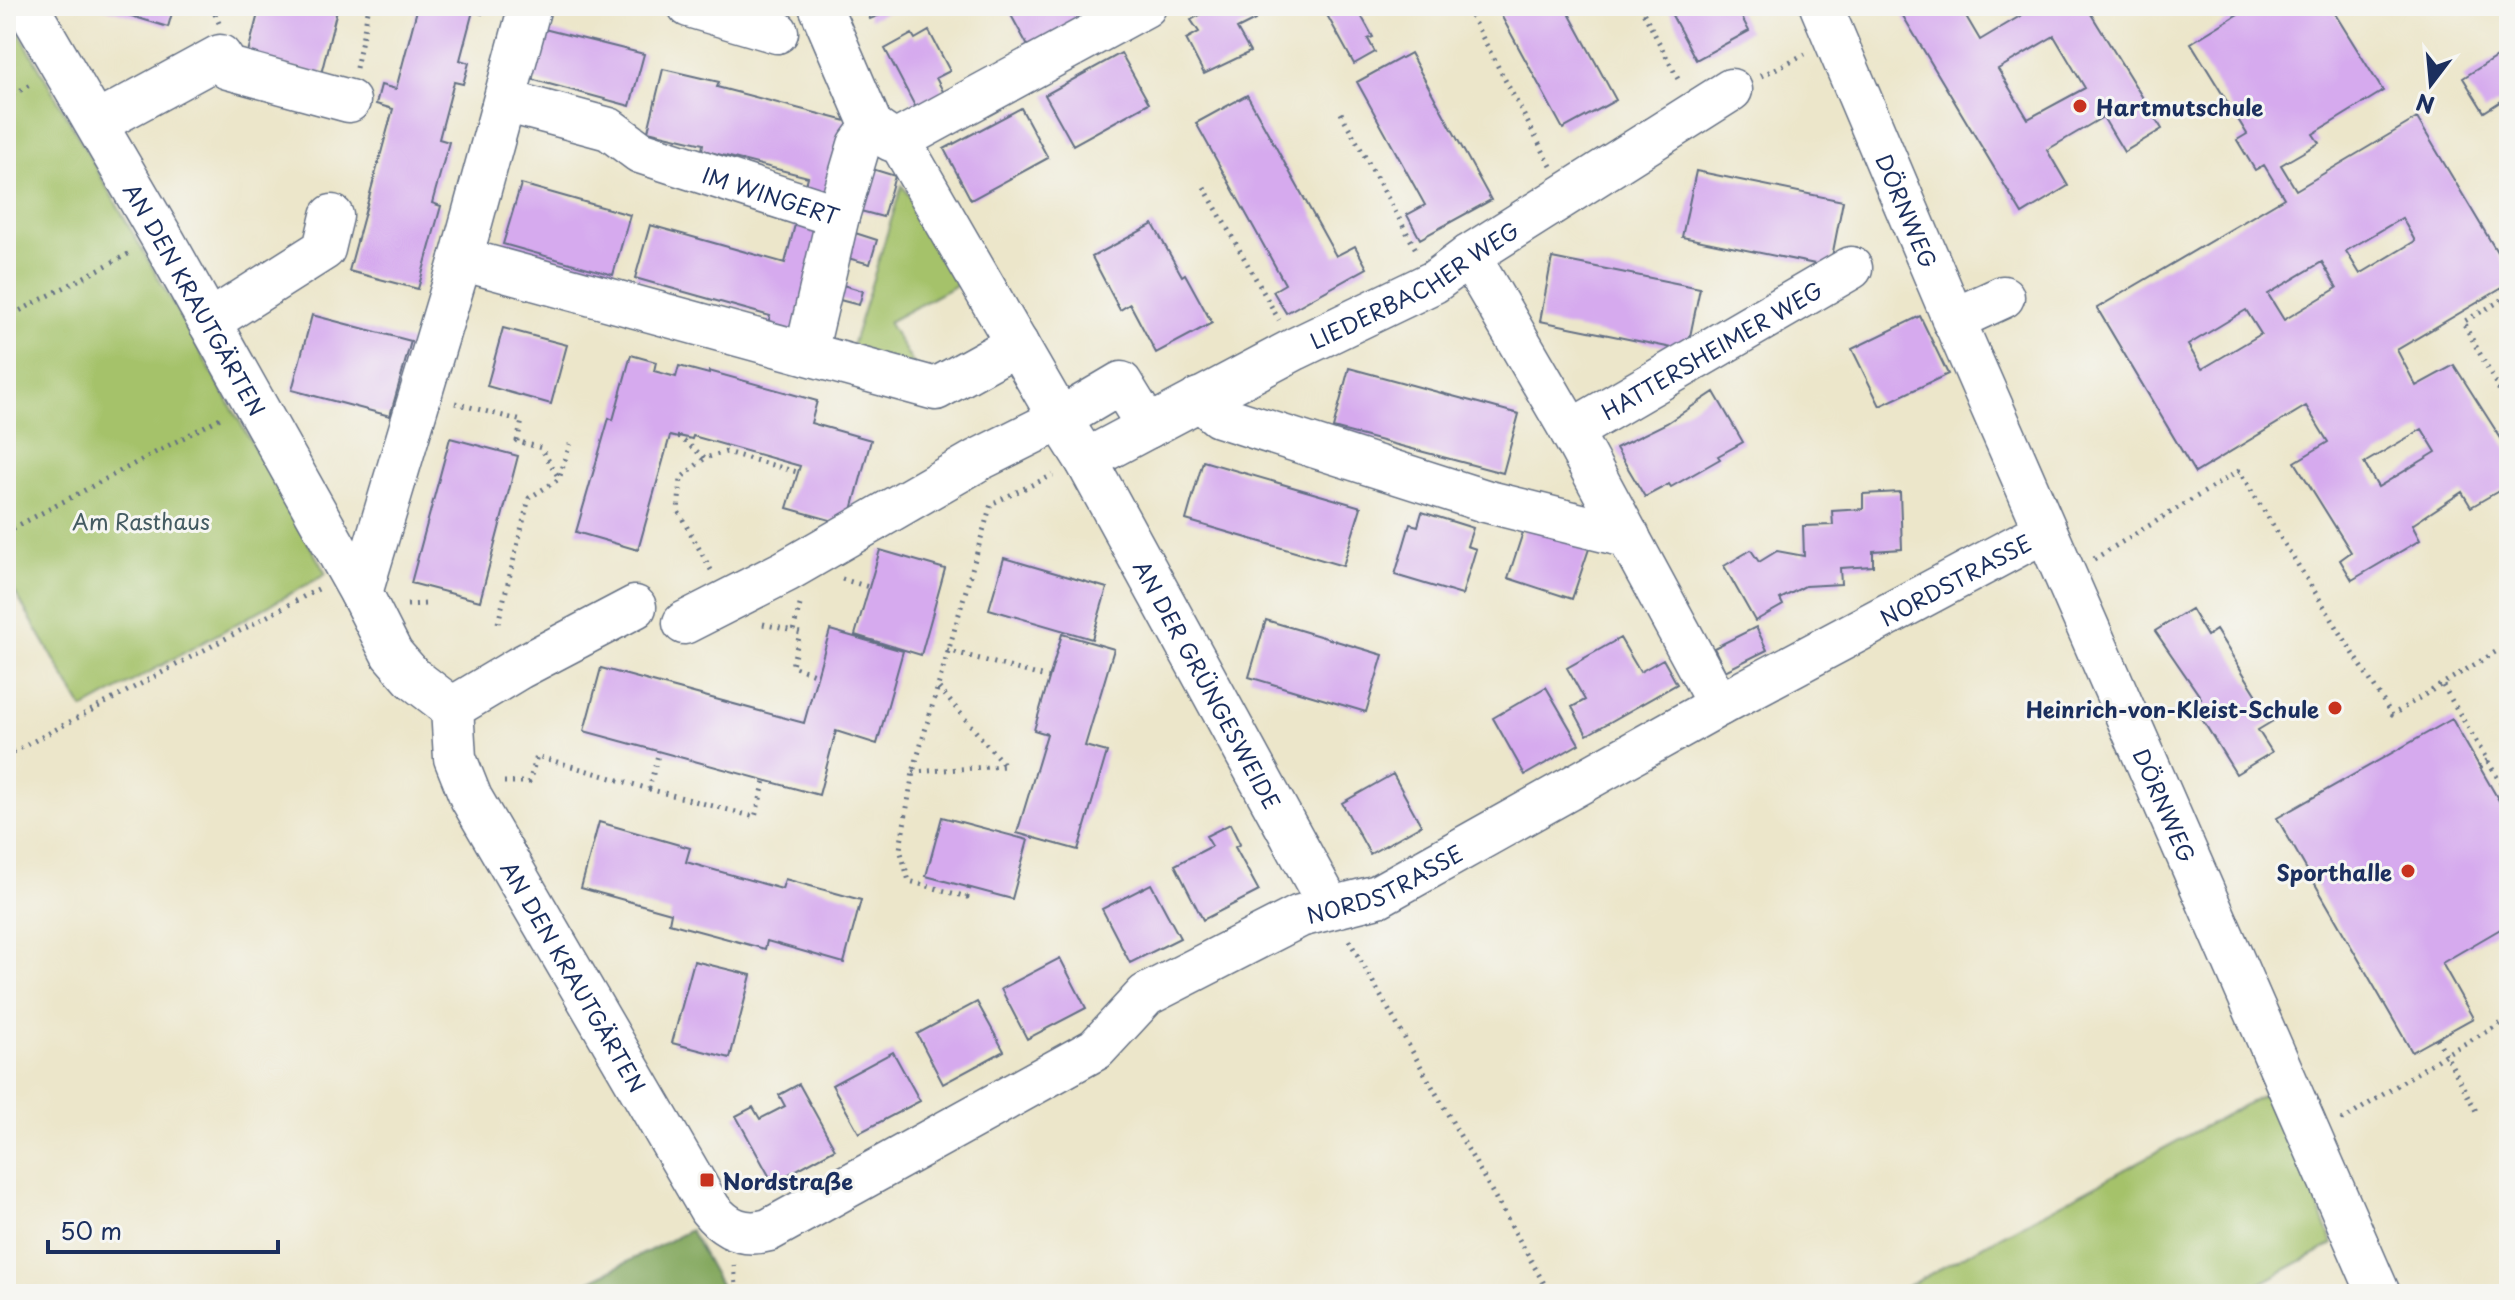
<svg xmlns="http://www.w3.org/2000/svg" width="2515" height="1300" font-family="'Playpen Sans',sans-serif">
  <style>
    .green { fill: #a5c26a; stroke: #607864; stroke-width: 2 }
    .forest { fill: #84a85e; stroke: #506c5e; stroke-width: 2 }
    .building { fill: #d6aaee; fill-rule: evenodd }
    .lines { fill: none; stroke-linecap: round; stroke-linejoin: round }
    .minor-casing { stroke: #646f84; stroke-width: 45 }
    .path { stroke: #646f84; stroke-width: 5; stroke-dasharray: 2 6; stroke-linecap: butt }
    .minor { stroke: #fff; stroke-width: 42 }
    .poi-dot { fill: #c8321e; stroke: #f6f6f2; stroke-width: 3 }
    .labels { text-anchor: middle; dominant-baseline: central; stroke-width: 6; stroke-linejoin: round; paint-order: stroke }
    .poi-label { font-size: 22px; font-weight: bold; fill: #1b2f5e; stroke: #f6f6f2; text-anchor: start }
    .street-label { font-size: 22px; fill: #1b2f5e; stroke: #f6f6f2 }
    .park-label { font-size: 22px; fill: #445b62; stroke: #f6f6f2 }
  </style>
  <rect width="100%" height="100%" fill="#f6f6f2"/>
  <filter id="ink" filterUnits="userSpaceOnUse"><feTurbulence type="fractalNoise" baseFrequency=".0125" numOctaves="2"/><feDisplacementMap in="SourceGraphic" scale="16" xChannelSelector="R" yChannelSelector="G"/><feConvolveMatrix kernelMatrix="1 2 1 2 8 2 1 2 1" color-interpolation-filters="sRGB"/></filter>
  <filter id="wash" filterUnits="userSpaceOnUse"><feTurbulence type="fractalNoise" baseFrequency=".006" numOctaves="4" result="noise"/><feDisplacementMap in="SourceGraphic" scale="32" xChannelSelector="R" yChannelSelector="G"/><feGaussianBlur stdDeviation="1.8" result="paint"/><feColorMatrix in="noise" values="0 0 0 0 0 0 0 0 0 0 0 0 0 0 0 0 0 1.4 0 .05"/><feComposite in="paint" operator="in"/></filter>
  <g filter="url(#wash)">
    <rect width="100%" height="100%" fill="#ece6ca"/>
    <!-- green -->
    <path class="green" d="M6,9L326,574L83,709L6,577Z
      M902,185L964,281L888,322L917,370L850,353Z
      M2272,1090L2333,1244L2241,1294H1893Z"/>
    <!-- forest -->
    <path class="forest" d="M690,1230L722,1288L715,1294H564Z"/>
    <g id="blocks">
      <!-- building -->
      <path class="building" d="M98,6H174L168,27Z
        M260,6H338L321,74L247,56Z
        M418,6H484L482,14L473,11L460,60L469,63L463,84L454,82L439,139L449,142L432,203L441,206L418,289L349,271L393,109L376,104L381,85L396,89Z
        M865,6H902L870,19Z
        M1006,6H1088L1092,13L1029,48Z
        M1216,6H1225L1228,10L1234,6H1248L1255,20L1237,29L1250,52L1204,74L1186,39L1199,32L1191,20Z
        M1322,6H1366L1358,10L1373,37L1368,39L1375,52L1354,64Z
        M1496,6H1565L1616,100L1563,129Z
        M1667,6H1736L1749,31L1696,60Z
        M1897,6H1960L1980,40L2037,6H2086L2162,129L2124,152L2103,117L2047,150L2068,186L2022,214ZM2054,36L2085,88L2028,119L1998,69Z
        M2251,6H2330L2383,91L2313,134L2319,143L2281,165L2296,190L2417,118L2509,272V284L2397,350L2416,386L2454,365L2509,451V485L2471,507L2462,492L2412,525L2420,540L2352,580L2340,560L2351,552L2295,462L2328,442L2306,406L2195,473L2097,308L2284,198L2264,165L2255,170L2237,140L2247,134L2191,43ZM2402,218L2415,241L2360,274L2346,251ZM2322,262L2337,288L2284,320L2268,294ZM2246,310L2261,334L2202,369L2188,345ZM2422,429L2436,452L2378,487L2364,463Z
        M540,28L644,54L630,106L527,78Z
        M929,31L950,71L936,78L945,95L917,110L885,49L912,34L915,39Z
        M2509,49V96L2484,112L2463,78Z
        M1121,53L1149,103L1073,145L1045,95Z
        M1410,53L1491,200L1420,239L1407,215L1425,205L1357,82Z
        M663,69L719,82L717,87L850,122L828,201L803,195L808,177L702,150L703,144L648,131Z
        M1247,95L1336,256L1355,246L1367,268L1286,313L1273,291L1285,284L1196,123Z
        M1021,108L1048,158L971,200L944,149Z
        M869,168L895,176L883,217L857,210Z
        M1696,171L1843,201L1830,267L1682,237Z
        M521,184L630,215L613,275L503,244Z
        M797,217L824,225L790,345L764,338L770,316L635,278L650,225L785,263Z
        M1153,224L1182,276L1185,274L1212,323L1156,353L1130,304L1120,310L1092,257Z
        M852,232L877,240L870,264L844,257Z
        M1552,258L1700,288L1687,351L1540,321Z
        M836,283L863,291L859,305L832,298Z
        M312,315L411,341L390,416L292,390Z
        M1920,316L1948,374L1880,406L1852,349Z
        M503,328L567,345L551,404L487,386Z
        M631,355L656,362L654,371L676,377L679,366L709,374V371L817,401L811,423L871,440L848,525L787,508L800,466L693,436L692,439L678,436V438L670,436L638,550L576,532L609,418L613,420Z
        M1349,368L1519,414L1503,473L1333,428Z
        M1714,392L1743,442L1718,456L1720,459L1671,487L1669,484L1645,497L1616,448L1667,423Z
        M450,438L518,456L480,601L411,583Z
        M1203,461L1361,507L1343,566L1186,520Z
        M1900,492L1902,549L1873,551V566L1840,568L1841,584L1805,586L1780,599L1783,605L1755,621L1724,566L1751,550L1759,562L1777,551L1804,556L1803,526L1833,525L1832,511L1863,509V494Z
        M1422,512L1473,528L1467,546L1476,549L1462,595L1395,575L1410,524L1418,526Z
        M1527,520L1592,540L1572,599L1508,578Z
        M880,550L945,569L921,655L855,635Z
        M1004,558L1107,588L1092,639L989,609Z
        M2191,609L2207,636L2216,630L2273,721L2258,730L2272,752L2236,774L2192,703L2201,698L2155,631Z
        M1266,620L1383,655L1366,712L1249,677Z
        M1756,627L1767,650L1725,671L1714,648Z
        M830,630L903,651L877,744L836,731L819,795L584,731L601,668L804,723Z
        M1062,634L1114,649L1085,746L1107,752L1078,850L1017,833L1047,734L1034,730Z
        M1620,638L1640,672L1663,659L1677,684L1587,735L1572,707L1585,700L1567,668Z
        M1546,687L1579,744L1525,775L1493,718Z
        M2452,719L2509,818V924L2442,963L2473,1018L2412,1052L2277,818Z
        M1393,774L1421,825L1370,854L1342,803Z
        M942,817L1028,840L1012,899L926,876Z
        M599,822L690,848L686,862L782,889L785,879L861,900L844,963L767,941L765,949L669,923L671,913L581,888Z
        M1230,824L1240,844L1235,847L1259,891L1203,920L1175,865L1212,846L1206,836Z
        M1151,884L1180,938L1130,963L1102,909Z
        M1060,958L1086,1008L1027,1039L1001,989Z
        M694,961L751,975L730,1058L672,1043Z
        M977,1002L1004,1051L943,1084L917,1034Z
        M893,1052L920,1101L859,1133L832,1085Z
        M799,1084L835,1149L773,1183L736,1116L753,1107L760,1119L785,1106L779,1095Z"/>
    </g>
  </g>
  <g filter="url(#ink)">
    <use href="#blocks" fill-opacity="0" stroke="#646f84" stroke-width="2"/>
    <g class="lines">
      <!-- minor casing -->
      <g class="minor-casing">
        <g id="minor">
          <path id="s1" d="M27,6L161,236L361,593L392,654L413,678L452,708L455,758L471,798L710,1209C726,1229 744,1237 769,1230L1096,1049L1146,995L1300,916L1378,896L1719,705L2045,531"/>
          <path d="M689,6L777,32"/>
          <path d="M820,6L872,127L891,140H899L1145,6"/>
          <path id="s2" d="M1821,6L1956,325L2379,1294"/>
          <path id="s3" d="M505,101L609,129L640,152L838,216"/>
          <path d="M97,123L220,56L228,68L349,101"/>
          <path id="s4" d="M899,140L1060,419L1086,460L1330,907"/>
          <path d="M1469,256L1571,431L1719,705"/>
          <path d="M461,259L936,389L1017,344"/>
          <path d="M1953,320L2003,297"/>
          <path d="M209,322L324,249L332,216"/>
          <path d="M806,353L838,216L859,145L872,127"/>
          <path d="M1199,399L1219,416L1485,501L1629,537"/>
          <path id="s5" d="M1571,431L1851,268"/>
          <path id="s6" d="M1086,460L1295,349L1434,282L1469,256L1731,90"/>
          <path d="M361,593L461,259L530,6"/>
          <path d="M684,623L786,571L978,460L1060,419L1121,383L1148,427"/>
          <path d="M452,708L519,668L635,607"/>
        </g>
      </g>
      <!-- path -->
      <path class="path" d="M1640,6L1680,83
        M1471,16L1551,166
        M219,23L215,14L224,6
        M356,68L369,6
        M1761,76L1805,54
        M6,98L32,84
        M1341,113L1418,253
        M1204,187L1279,320
        M2509,296L2463,322L2509,408
        M6,318L132,252
        M455,403L522,421L517,441L541,448L559,478
        M678,436L705,458
        M6,532L224,416
        M2094,559L2239,471L2392,715L2442,684
        M711,570L678,511L681,478L705,458L726,452L797,472
        M842,579L869,587
        M407,605L427,604
        M800,605L793,631L800,633L792,666L817,675
        M498,623L529,498L559,479L570,444
        M763,624L793,631
        M2509,644L2442,684L2509,797
        M947,650L1049,678
        M6,756L320,588
        M2480,767L2488,760
        M913,772L1005,766L939,688
        M504,782H529L537,756L649,789L659,751
        M649,789L755,817L765,781
        M969,888L967,897L909,881L900,849L913,772L991,504L1053,475
        M1349,940L1550,1294
        M2437,1038L2476,1111
        M2342,1121L2446,1054L2509,1019
        M734,1265L736,1285L741,1294
        M727,1294L736,1285"/>
      <!-- minor -->
      <use href="#minor" class="minor"/>
    </g>
  </g>
  <!-- markers -->
  <g class="poi-dot">
    <circle cx="2080" cy="106" r="8"/>
    <circle cx="2335" cy="708" r="8"/>
    <circle cx="2408" cy="871" r="8"/>
    <rect x="699" y="1172" width="16" height="16" rx="4"/>
  </g>
  <g class="labels">
    <!-- poi labels -->
    <g class="poi-label">
      <text x="2096" y="106">Hartmutschule</text>
      <text x="2319" y="708" text-anchor="end">Heinrich-von-Kleist-Schule</text>
      <text x="2392" y="871" text-anchor="end">Sporthalle</text>
      <text x="723" y="1180">Nordstraße</text>
    </g>
    <!-- street labels -->
    <g class="street-label">
      <text stroke="none"><textPath href="#s3" startOffset="284">IM WINGERT</textPath></text>
      <text stroke="none"><textPath href="#s2" startOffset="222">DÖRNWEG</textPath></text>
      <text stroke="none"><textPath href="#s6" startOffset="372">LIEDERBACHER WEG</textPath></text>
      <text stroke="none"><textPath href="#s1" startOffset="338">AN DEN KRAUTGÄRTEN</textPath></text>
      <text stroke="none"><textPath href="#s5" startOffset="162">HATTERSHEIMER WEG</textPath></text>
      <text stroke="none"><textPath href="#s1" startOffset="2820">NORDSTRASSE</textPath></text>
      <text stroke="none"><textPath href="#s4" startOffset="626">AN DER GRÜNGESWEIDE</textPath></text>
      <text stroke="none"><textPath href="#s2" startOffset="870">DÖRNWEG</textPath></text>
      <text stroke="none"><textPath href="#s1" startOffset="2172">NORDSTRASSE</textPath></text>
      <text stroke="none"><textPath href="#s1" startOffset="1124">AN DEN KRAUTGÄRTEN</textPath></text>
    </g>
    <!-- park labels -->
    <g class="park-label">
      <text x="141" y="520">Am Rasthaus</text>
    </g>
  </g>
  <!-- margin -->
  <rect width="2515" height="1300" fill="none" stroke="#f6f6f2" stroke-width="32"/>
  <!-- north arrow -->
  <g transform="translate(2431 84) rotate(196)" stroke="#f6f6f2" stroke-width="6" paint-order="stroke">
  <path d="M0-6L14 30L0 20L-14 30Z" fill="#1b2f5e"/>
  <text y="-12" font-size="22" font-weight="bold" text-anchor="middle" fill="#1b2f5e">N</text>
  </g>
  <!-- scale -->
  <path d="M48 1240v12h230v-12" fill="none" stroke="#1b2f5e" stroke-width="4"/>
  <text x="60" y="1240" font-size="24" fill="#1b2f5e" stroke="#f6f6f2" stroke-width="6" paint-order="stroke">50 m</text>
</svg>
